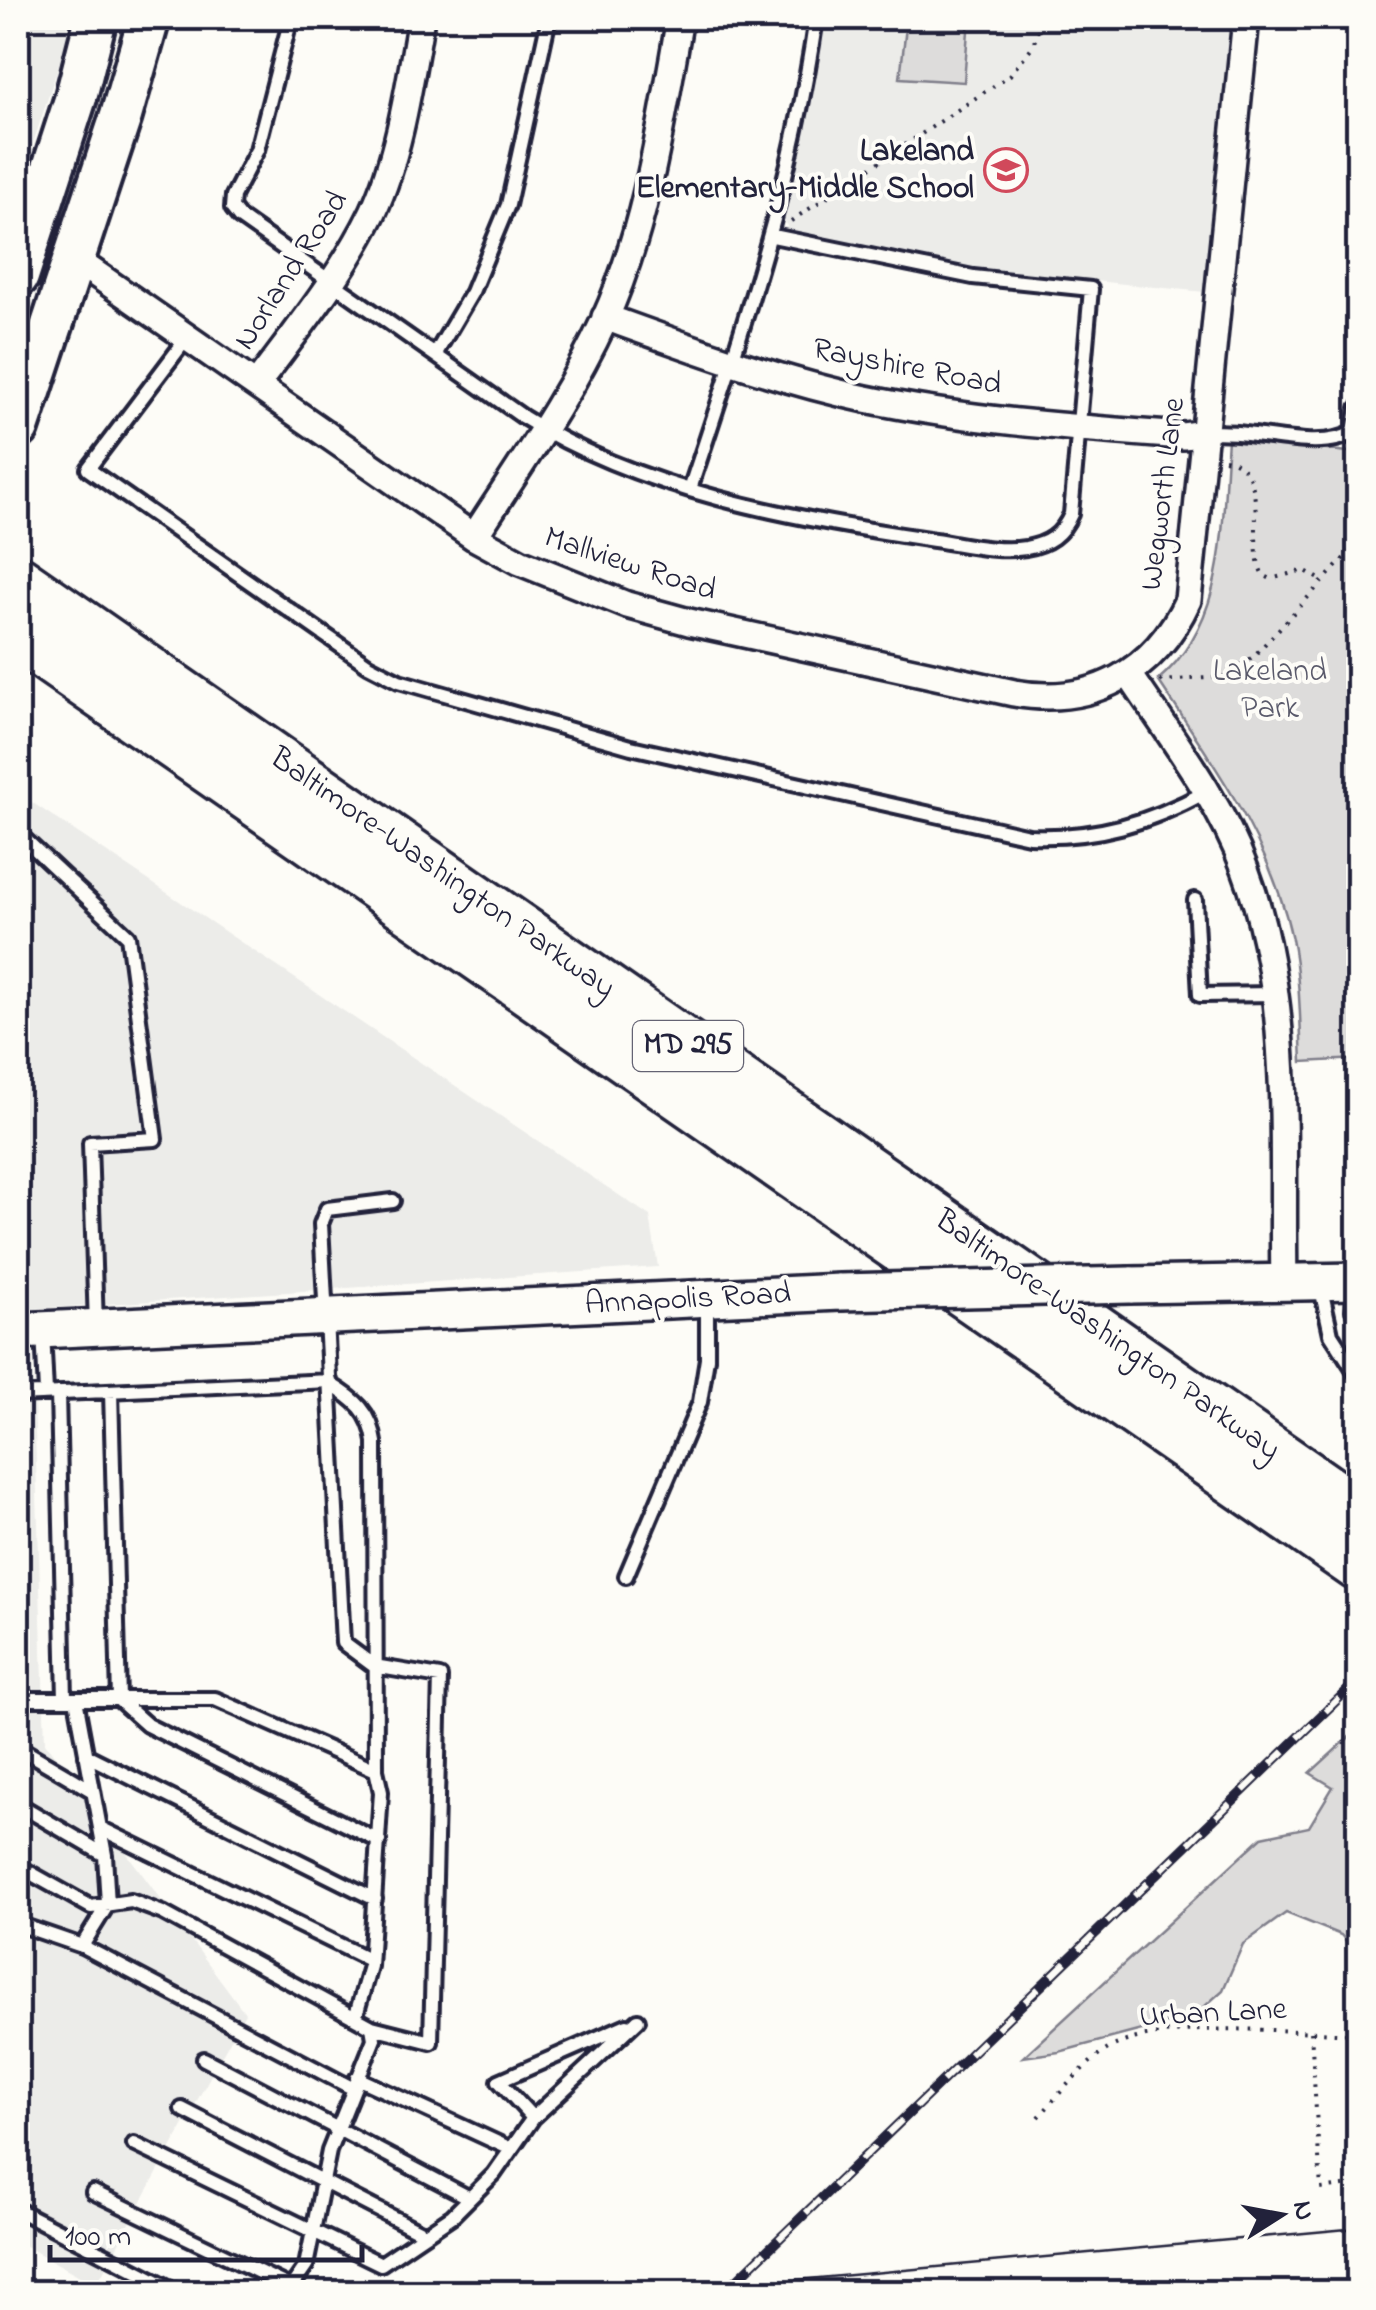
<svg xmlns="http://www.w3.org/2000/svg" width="1376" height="2310" font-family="'Indie Flower',sans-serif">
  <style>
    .built { fill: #ecece9 }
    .green { fill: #dddcdb; stroke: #807f8b; stroke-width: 2.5 }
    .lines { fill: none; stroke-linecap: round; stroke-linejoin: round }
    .service-casing { stroke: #22223b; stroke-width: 20 }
    .minor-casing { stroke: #22223b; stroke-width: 32 }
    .secondary-casing { stroke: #22223b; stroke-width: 42 }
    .primary-casing { stroke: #22223b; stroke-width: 48 }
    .motorway-casing { stroke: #22223b; stroke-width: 55 }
    .path { stroke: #22223b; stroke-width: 4; stroke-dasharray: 2.5 8; stroke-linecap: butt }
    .service { stroke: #fdfcf7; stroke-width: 12 }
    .minor { stroke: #fdfcf7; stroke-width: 25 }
    .secondary { stroke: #fdfcf7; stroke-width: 35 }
    .primary { stroke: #fdfcf7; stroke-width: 40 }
    .motorway { stroke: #fdfcf7; stroke-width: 48 }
    .tram { stroke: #22223b; stroke-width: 2.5 }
    .rail-casing { stroke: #22223b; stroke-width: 10 }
    .rail { stroke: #fdfcf7; stroke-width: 6; stroke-dasharray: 19; stroke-linecap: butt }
    .secondary-bridge-casing { stroke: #22223b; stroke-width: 42; stroke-linecap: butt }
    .secondary-bridge { stroke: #fdfcf7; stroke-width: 35 }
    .labels { text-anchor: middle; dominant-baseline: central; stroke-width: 8; stroke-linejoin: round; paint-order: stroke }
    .shield { fill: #fdfcf7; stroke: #646373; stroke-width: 2.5 }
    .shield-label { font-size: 30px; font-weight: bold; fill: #22223b }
    .poi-label { font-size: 32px; font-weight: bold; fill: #22223b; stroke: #fdfcf7; text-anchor: end }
    .street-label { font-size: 32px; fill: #22223b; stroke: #fdfcf7 }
    .park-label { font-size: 32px; fill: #5a5a6b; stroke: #fdfcf7 }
  </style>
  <rect width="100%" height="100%" fill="#fdfcf7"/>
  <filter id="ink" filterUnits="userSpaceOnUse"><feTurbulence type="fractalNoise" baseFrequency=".01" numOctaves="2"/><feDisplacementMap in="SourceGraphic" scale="20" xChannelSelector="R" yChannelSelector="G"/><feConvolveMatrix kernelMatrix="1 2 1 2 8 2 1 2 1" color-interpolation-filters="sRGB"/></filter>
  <g filter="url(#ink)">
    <!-- built -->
    <path class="built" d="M18,18H69L65,46L18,189Z
      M824,18H1231L1205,292L975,269L789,232L784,218L807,121Z
      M18,793L650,1216L658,1267L18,1310Z
      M18,1347L33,1369L45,1743L245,2013L96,2285L18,2242Z"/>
    <!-- green -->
    <path class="green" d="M907,18H969L964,82L900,78Z
      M1228,440L1358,453V1059L1302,1062C1300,1021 1300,978 1292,939C1271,841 1212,762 1158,680C1229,620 1221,525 1228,440Z
      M1358,1729V1955L1341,1935L1286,1913L1243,1944L1223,1990L1194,2016L1059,2052L1023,2057L1262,1837L1309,1827L1333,1787L1310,1773Z"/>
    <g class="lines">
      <!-- service casing -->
      <g class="service-casing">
        <path id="service" d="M291,18L257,150L233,196L232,208L239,217L523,417C640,491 793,519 928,539C959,543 994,553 1026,548C1048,544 1062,535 1071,514L1091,289L973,277L773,236
          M187,338L88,469L368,665L399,681L631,747L1029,836C1095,839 1149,823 1206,792
          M435,355L472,292L508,205L549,18
          M1205,433C1250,427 1318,455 1354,432L1358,408
          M690,489C742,333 793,181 816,18
          M18,833L128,936L155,1139L90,1143L96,1326
          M1195,900L1200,995L1276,994
          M1355,1283L1353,1310L1358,1313
          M1320,1284L1331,1334L1358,1376
          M43,1331L46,1393
          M330,1384C355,1399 371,1412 375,1442L376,1770
          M111,1391L119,1700L147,1725L379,1841
          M58,1393L65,1699
          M18,1395L330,1381
          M626,1576L700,1402L707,1358V1302
          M18,1699H215L376,1770L381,1792L370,1966L356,2015
          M76,1699L105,1855L108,1904L82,1946
          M18,1747L93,1791
          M86,1755L375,1899
          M18,1804L105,1855
          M100,1828L370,1960
          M18,1866L91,1907L131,1901L163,1913L372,2027L374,2039L329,2151L306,2266L288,2292
          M18,1924L82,1946L352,2088
          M372,2027L431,2042L440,1677L374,1666L343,1643L321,1224L327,1209L393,1201
          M204,2059L470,2198
          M357,2078L511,2149
          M182,2109L425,2234
          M533,2118L499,2081L627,2025
          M134,2144L381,2264L452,2216L494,2174L533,2118L638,2020
          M93,2192L292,2288
          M18,2210L178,2292"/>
      </g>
      <!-- minor casing -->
      <g class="minor-casing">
        <path id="minor" d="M73,258L474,537L520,562L627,605L689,622L1014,693C1092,707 1155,672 1188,600L1246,18
          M605,317C691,348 777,380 866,399C971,421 1077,428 1183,436L1205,433
          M257,384C298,329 343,274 373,212C400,154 410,80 421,18
          M474,537C519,467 569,397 604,321C647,227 662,119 680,18
          M1129,674C1170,736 1219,799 1245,869C1294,999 1281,1146 1284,1283"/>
      </g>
      <!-- secondary casing -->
      <g class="secondary-casing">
        <path id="secondary" d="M1130,1285L1358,1281
          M18,1331L840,1292"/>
      </g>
      <!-- primary casing -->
      <g class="primary-casing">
        <path id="primary" d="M18,276L76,97L96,18
          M18,428L121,116L149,18"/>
      </g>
      <!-- motorway casing -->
      <g class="motorway-casing">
        <path id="motorway" d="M18,580L1358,1511
          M18,637L1358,1566"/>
      </g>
      <!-- path -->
      <path class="path" d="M791,221L1010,75L1032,47L1044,18
        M1224,459C1274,467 1245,543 1263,575L1271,579L1304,570L1323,581
        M1160,681L1223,677L1253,657L1358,543
        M1311,2032L1321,2189L1358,2184
        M1039,2117C1059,2094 1080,2068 1105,2051C1153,2018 1298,2032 1358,2034"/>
      <!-- service -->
      <use href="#service" class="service"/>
      <!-- minor -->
      <use href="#minor" class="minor"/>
      <!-- secondary -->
      <use href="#secondary" class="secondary"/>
      <!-- primary -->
      <use href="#primary" class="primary"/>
      <!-- motorway -->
      <use href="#motorway" class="motorway"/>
      <!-- tram -->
      <path class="tram" d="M667,2292L1358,2228"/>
      <!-- rail casing -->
      <g class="rail-casing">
        <path id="rail" d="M724,2292L1358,1680"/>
      </g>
      <!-- rail -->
      <use href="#rail" class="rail"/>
      <!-- secondary-bridge casing -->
      <g class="secondary-bridge-casing">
        <path id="secondary-bridge" d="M840,1292L1130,1285"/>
      </g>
      <!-- secondary-bridge -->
      <use href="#secondary-bridge" class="secondary-bridge"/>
    </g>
  </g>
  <!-- icons -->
  <defs>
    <g id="school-ring" transform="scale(2.25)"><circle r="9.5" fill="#fdfcf7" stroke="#d1495b" stroke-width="1.5"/><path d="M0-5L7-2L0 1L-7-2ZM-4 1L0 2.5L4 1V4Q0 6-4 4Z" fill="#d1495b"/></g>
  </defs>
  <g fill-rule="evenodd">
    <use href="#school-ring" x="1006" y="170"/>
  </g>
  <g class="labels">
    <!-- shield labels -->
    <rect class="shield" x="633" y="1021" width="110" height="50" rx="8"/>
    <g class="shield-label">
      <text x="688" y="1046">MD 295</text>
    </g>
    <!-- poi labels -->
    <g class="poi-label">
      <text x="974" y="152">Lakeland<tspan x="974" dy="37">Elementary-Middle School</tspan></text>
    </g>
    <!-- street labels -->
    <g class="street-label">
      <text transform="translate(292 271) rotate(-57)">Norland Road</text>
      <text transform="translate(907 368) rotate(11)">Rayshire Road</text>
      <text transform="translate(1164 494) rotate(-83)">Wegworth Lane</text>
      <text transform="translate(630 565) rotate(18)">Mallview Road</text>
      <text transform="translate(442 874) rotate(35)">Baltimore-Washington Parkway</text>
      <text transform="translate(688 1300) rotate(-3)">Annapolis Road</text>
      <text transform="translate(1107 1336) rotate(35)">Baltimore-Washington Parkway</text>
      <text transform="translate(1213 2014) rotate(-3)">Urban Lane</text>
    </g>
    <!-- park labels -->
    <g class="park-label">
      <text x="1270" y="672">Lakeland<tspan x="1270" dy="37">Park</tspan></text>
    </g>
  </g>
  <!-- margin -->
  <rect width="1376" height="2310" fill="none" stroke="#fdfcf7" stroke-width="60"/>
  <rect x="30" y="30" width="1316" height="2250" fill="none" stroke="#22223b" stroke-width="4" filter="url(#ink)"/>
  <!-- north arrow -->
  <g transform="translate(1281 2215) rotate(79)" stroke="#fdfcf7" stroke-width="8" paint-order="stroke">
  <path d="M0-8L18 38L0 25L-18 38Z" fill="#22223b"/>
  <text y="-15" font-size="28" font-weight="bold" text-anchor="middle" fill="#22223b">N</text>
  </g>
  <!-- scale -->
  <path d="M50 2245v15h312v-15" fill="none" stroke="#22223b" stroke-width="5"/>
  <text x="65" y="2245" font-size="30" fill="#22223b" stroke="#fdfcf7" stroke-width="8" paint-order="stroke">100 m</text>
</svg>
